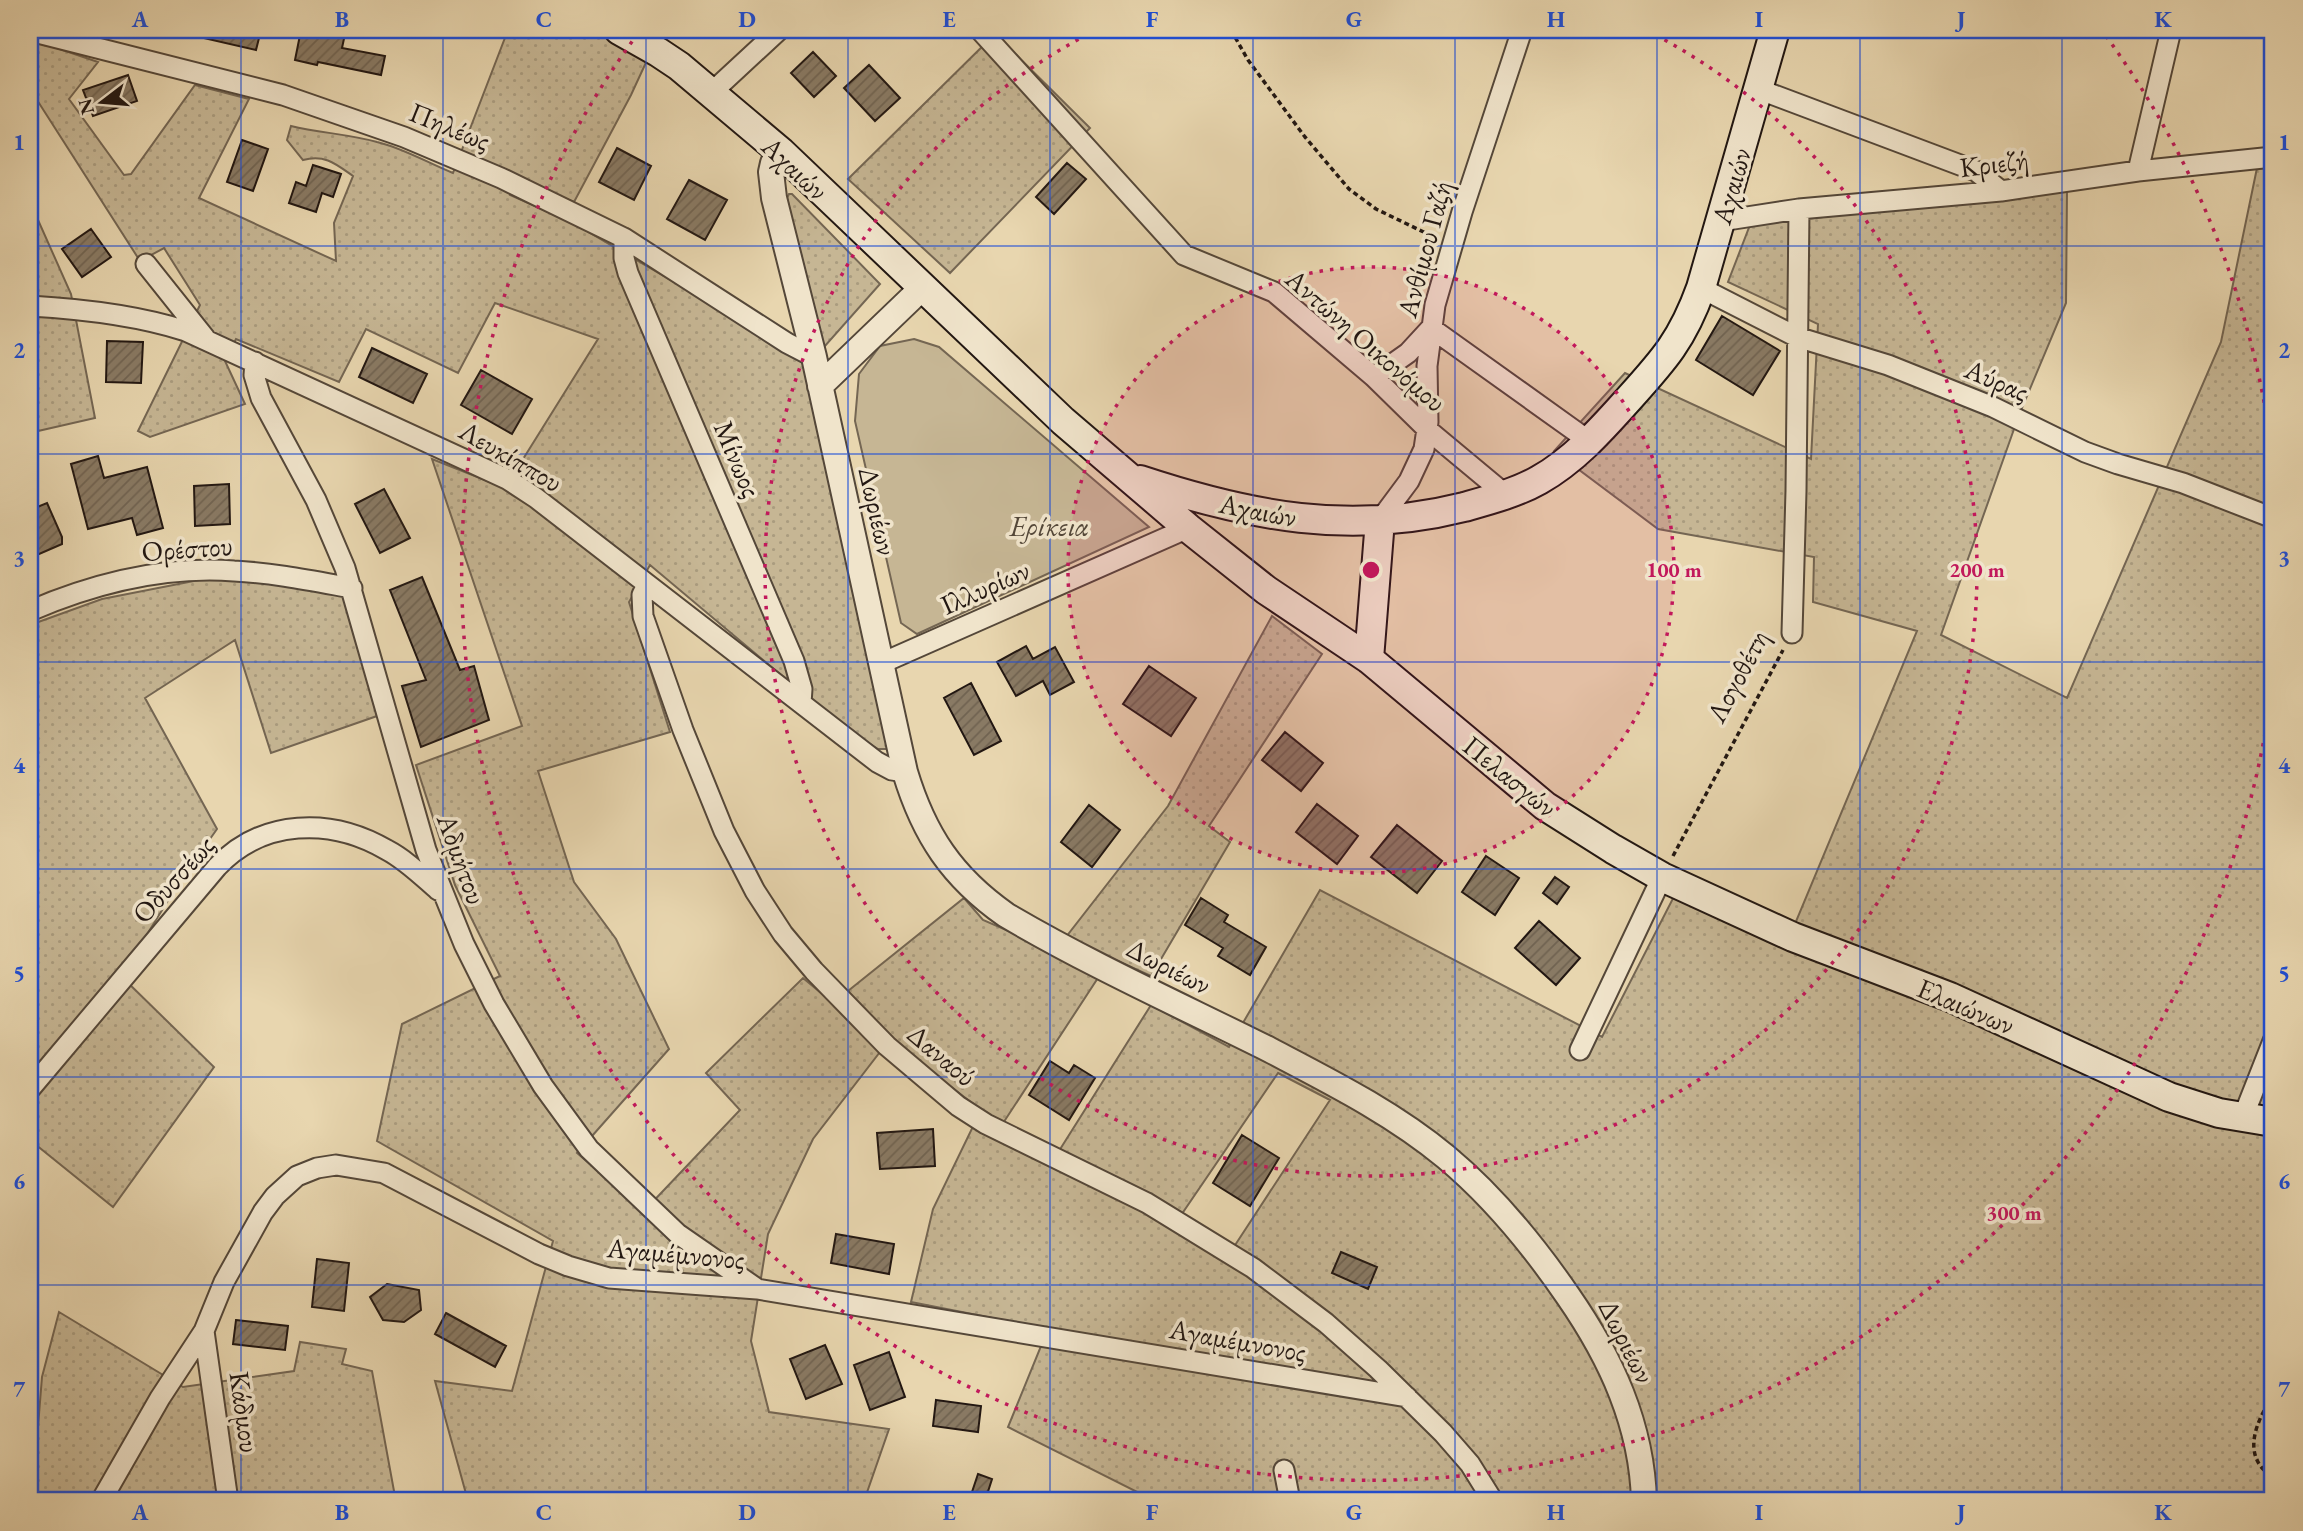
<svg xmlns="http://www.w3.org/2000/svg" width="2303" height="1531" font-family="'EB Garamond',serif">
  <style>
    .grass { fill: url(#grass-dots); stroke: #746653; stroke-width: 2; fill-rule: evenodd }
    .green { fill: #c6b694; stroke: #746653; stroke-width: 2 }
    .building { fill: url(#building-hatch); stroke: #221712; stroke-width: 2 }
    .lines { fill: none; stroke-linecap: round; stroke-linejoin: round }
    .minor-casing { stroke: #544739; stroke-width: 23 }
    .tertiary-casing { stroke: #544739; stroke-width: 28 }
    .secondary-casing { stroke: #221712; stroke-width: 32 }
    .path { stroke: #221712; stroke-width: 3.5; stroke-dasharray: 5 3.5; stroke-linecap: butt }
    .minor { stroke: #f0e4cb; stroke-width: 19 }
    .tertiary { stroke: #f0e4cb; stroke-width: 24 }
    .secondary { stroke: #f0e4cb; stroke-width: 28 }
    .grid { fill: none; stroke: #1d4ed8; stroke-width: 2; stroke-opacity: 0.55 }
    .ring { fill: none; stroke: #c2185b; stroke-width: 3.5; stroke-dasharray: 3.5 7 }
    .labels { text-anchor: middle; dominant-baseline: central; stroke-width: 7; stroke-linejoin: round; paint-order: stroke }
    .street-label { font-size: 28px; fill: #221712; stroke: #f0e4cb }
    .park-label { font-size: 28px; font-style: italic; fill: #534739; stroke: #f0e4cb }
    .centre { fill: #c2185b; stroke: #f0e4cb; stroke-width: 3.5 }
    .ring-label { font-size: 21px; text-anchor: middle; font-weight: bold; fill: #c2185b; stroke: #f0e4cb; stroke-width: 7; stroke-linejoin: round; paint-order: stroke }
    .neatline { fill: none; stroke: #1d4ed8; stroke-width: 2.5 }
    .grid-label { font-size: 23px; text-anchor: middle; font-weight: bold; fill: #1d4ed8 }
  </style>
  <defs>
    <pattern id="grass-dots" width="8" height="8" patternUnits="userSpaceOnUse" patternTransform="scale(1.75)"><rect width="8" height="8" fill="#c6b694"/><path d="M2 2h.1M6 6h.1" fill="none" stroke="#aa9c7f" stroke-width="1.8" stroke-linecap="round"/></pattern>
    <pattern id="building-hatch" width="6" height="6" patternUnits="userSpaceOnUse" patternTransform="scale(1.75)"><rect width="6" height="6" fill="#897a64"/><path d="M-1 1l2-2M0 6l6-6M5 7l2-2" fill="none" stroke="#706351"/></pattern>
  </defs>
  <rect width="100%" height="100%" fill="#e8d6af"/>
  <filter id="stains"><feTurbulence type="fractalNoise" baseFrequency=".00286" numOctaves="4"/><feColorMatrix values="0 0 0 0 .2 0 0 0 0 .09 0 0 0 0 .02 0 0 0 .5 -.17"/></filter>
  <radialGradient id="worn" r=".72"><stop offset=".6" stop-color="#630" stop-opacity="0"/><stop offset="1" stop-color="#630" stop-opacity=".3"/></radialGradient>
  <!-- grass -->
  <path class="grass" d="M30,30L48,45L98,62L69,99L124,175L131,174L195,85L249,99L199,198L336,261L334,223L353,176C336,164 325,154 303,160L287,140L291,126C320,133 348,134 377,142C403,148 428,163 453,173L508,30H661L631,95L574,202L515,178L510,195L573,223L746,324L807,364L812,303L787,198L789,194H792L880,284L808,365L892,749H878L843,727L650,565L629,602L670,732L538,771L574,882L616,939L669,1049L577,1153L644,1211L740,1110L706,1073L803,978L833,1003L964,898L983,920L1055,951L1168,806L1272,616L1322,654L1209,826L1230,842L1151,976L1111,958L994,1137L1052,1162L1151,1005L1229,1047L1320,890L1602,1037L1686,873L1795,924L1917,631L1813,602L1814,557L1658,529L1554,451L1625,373L1811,459L1818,324L1728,282L1750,225L2067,190L2066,303L2019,415L1941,635L2067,698L2221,342L2257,168L2273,166V509L2266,533L2273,536V1501H1306L1304,1495L1295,1501H1155L1008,1427L1048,1329L911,1302L933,1209L981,1110L893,1042L880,1052L813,1139L768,1234L751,1341L769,1412L889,1429L864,1501H468L435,1381L512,1391L553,1241L377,1141L402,1024L500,976L455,885L416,765L522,726L432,459L505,488L598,339L495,303L458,373L366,329L339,382L236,339L225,361L245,404L150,437L138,431L200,305L164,248L140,261L30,89ZM1278,1073L1330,1100L1226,1259L1173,1227Z
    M995,34L1090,128L950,273L848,179Z
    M30,202L71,294L95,418L38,431L30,396Z
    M209,578L342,590L377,716L271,753L235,640L145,698L217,829L179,883L121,976L214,1067L113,1207L30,1140V625L102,599Z
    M59,1312L183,1387L294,1371L300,1342L346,1349L342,1364L372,1371L394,1491L376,1501H32L42,1377Z"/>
  <!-- green -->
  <path class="green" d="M914,339L939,347L1149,527L917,634L901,623L855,421L859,374L880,346Z"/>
  <!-- building -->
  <path class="building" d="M196,30H261L256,50L195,36Z
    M301,30H325L345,34L342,48L385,56L381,75L318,62L317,65L295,60Z
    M813,52L836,76L814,97L791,73Z
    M869,65L900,98L875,121L844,88Z
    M128,75L137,101L93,116L83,90Z
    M242,140L268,149L253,191L227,182Z
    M617,148L651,166L634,200L599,182Z
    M1067,163L1086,179L1054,214L1036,197Z
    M313,165L341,174L333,197L322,193L316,212L289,203L296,182L306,186Z
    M689,180L727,200L705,240L667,219Z
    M91,229L111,257L82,277L62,249Z
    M1722,316L1780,351L1753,395L1696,360Z
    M107,341L143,342L141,383L106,382Z
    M372,348L427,374L413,403L359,377Z
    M481,370L532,399L512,434L461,405Z
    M98,456L104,478L147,467L163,528L137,535L132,518L88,529L71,464Z
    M229,484L230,524L195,526L194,486Z
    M384,489L410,538L380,553L355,504Z
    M47,503L62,537V544L30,558V510Z
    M422,577L460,670L474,666L489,720L421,747L402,686L426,680L390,590Z
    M1026,646L1033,659L1055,647L1074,682L1050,695L1043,681L1016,696L997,662Z
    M1149,666L1196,698L1171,736L1123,704Z
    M971,683L1001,741L974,755L944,698Z
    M1285,732L1323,763L1301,791L1262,760Z
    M1317,804L1358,836L1337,864L1296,832Z
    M1089,805L1120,830L1092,867L1061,842Z
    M1397,825L1442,861L1417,893L1371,857Z
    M1486,856L1519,878L1495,915L1462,892Z
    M1555,877L1569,887L1557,904L1543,893Z
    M1201,898L1228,915L1224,922L1266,947L1250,975L1218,956L1223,948L1185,925Z
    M1539,921L1580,958L1556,985L1515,948Z
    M1050,1061L1069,1073L1074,1065L1095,1078L1069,1120L1029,1095Z
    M933,1129L935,1166L880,1169L877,1133Z
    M1242,1135L1279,1158L1250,1206L1213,1183Z
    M836,1234L894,1244L889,1274L831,1263Z
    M1341,1252L1377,1267L1368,1289L1332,1273Z
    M317,1259L349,1263L344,1311L312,1307Z
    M387,1284L419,1290L421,1310L404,1322L383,1320L370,1297Z
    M446,1313L506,1346L495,1367L435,1334Z
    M236,1320L288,1326L285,1350L233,1344Z
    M825,1345L842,1384L806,1399L790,1359Z
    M889,1352L905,1397L870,1410L854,1365Z
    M936,1400L981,1406L978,1432L933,1426Z
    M978,1474L992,1479L985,1501H969Z"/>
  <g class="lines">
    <!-- minor casing -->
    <g class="minor-casing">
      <path id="minor" d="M980,30L1184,255L1274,292L1374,377L1428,430L1506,495
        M30,31L283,95L404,137L501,178L624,238L787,343L814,357
        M1758,89L1976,171L2001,191
        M711,93L779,30
        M2138,171L2171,30
        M1721,221L1799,209L2001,191L2138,171L2273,157
        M624,238V258L628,273L794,661L802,689L801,703
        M146,264L205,338
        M1701,288L1797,337L1888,365L1993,407L2085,452L2118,464L2183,483L2273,518
        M30,306C82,309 137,315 186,331L507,479L536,498L877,762L892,770L905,772
        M255,362L254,375L261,398L316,500L345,568L426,850L464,944L494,1004L543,1086L589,1149L678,1234L756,1288
        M1374,377L1408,353L1431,328L1589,441
        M1380,520L1409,481L1424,449L1428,422L1427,366L1435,305L1462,212L1522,30
        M647,585L642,595L643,616L683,730L724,831L755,891L783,934L814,971L887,1046L958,1106L986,1124L1147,1203L1253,1268L1326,1323L1378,1369L1443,1433L1470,1464L1493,1501
        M30,611C93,584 165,566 234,571C274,573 313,581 352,588
        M1792,633L1796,491L1799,209
        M882,663L1188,528
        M1580,1050L1662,877
        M30,1089L217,867C262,819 331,817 387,850C406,860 422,876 438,890
        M2243,1117L2273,1041
        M204,1331L228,1501
        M1284,1470L1290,1501
        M101,1501L160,1398L204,1331L224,1282L263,1212L275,1196L297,1176L317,1168L336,1165L384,1173L539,1254L568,1266L609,1278L757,1289L1407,1397"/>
    </g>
    <!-- tertiary casing -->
    <g class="tertiary-casing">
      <path id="tertiary" d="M781,152L773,163L771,172L774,198L814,357L905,772C924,835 952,877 1006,915C1091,965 1182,1006 1270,1050C1331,1082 1393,1113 1446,1157C1494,1197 1533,1245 1568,1296C1611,1358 1642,1425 1644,1501
        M820,386L922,288"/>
    </g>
    <!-- secondary casing -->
    <g class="secondary-casing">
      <path id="secondary" d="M619,30L658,52L679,66L781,152L1063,421L1188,528L1266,590L1369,659L1545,806L1613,849L1662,877L1793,937L1950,997L2169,1097L2219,1113L2273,1122
        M1140,480C1249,516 1350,536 1464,507C1489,500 1516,493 1539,480C1573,461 1600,431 1626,402C1663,361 1682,341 1701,288L1775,30
        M1369,659L1380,520"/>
    </g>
    <!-- path -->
    <path class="path" d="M1231,30L1248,60L1305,137L1349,189L1376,209L1436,238
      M1673,856L1783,650
      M2273,1396C2256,1421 2240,1457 2273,1477"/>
    <!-- minor -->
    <use href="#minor" class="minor"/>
    <!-- tertiary -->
    <use href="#tertiary" class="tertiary"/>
    <!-- secondary -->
    <use href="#secondary" class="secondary"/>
  </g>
  <!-- grid -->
  <path class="grid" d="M241,30V1501M443,30V1501M646,30V1501M848,30V1501M1050,30V1501M1253,30V1501M1455,30V1501M1657,30V1501M1860,30V1501M2062,30V1501M30,246H2273M30,454H2273M30,662H2273M30,869H2273M30,1077H2273M30,1285H2273"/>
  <!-- distance rings -->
  <circle cx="1371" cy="570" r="303" fill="#c2185b" fill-opacity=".12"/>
  <g class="ring">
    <circle cx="1371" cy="570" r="303"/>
    <path d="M1646 30A606 606 0 1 1 1096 30"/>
    <path d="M2273 681A909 909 0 1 1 636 36M2106 36A909 909 0 0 1 2273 459"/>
  </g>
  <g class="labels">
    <!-- street labels -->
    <g class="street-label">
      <text transform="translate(450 126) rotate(22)">Πηλέως</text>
      <text transform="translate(1994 163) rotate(-7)">Κριεζή</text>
      <text transform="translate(795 168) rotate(43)">Αχαιών</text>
      <text transform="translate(1731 186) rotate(-74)">Αχαιών</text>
      <text transform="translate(1424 249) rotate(-75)">Ανθίμου Γαζή</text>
      <text transform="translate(1366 340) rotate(41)">Αντώνη Οικονόμου</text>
      <text transform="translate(1997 380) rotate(23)">Αύρας</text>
      <text transform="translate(511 456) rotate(30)">Λευκίππου</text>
      <text transform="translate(738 459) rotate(67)">Μίνωος</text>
      <text transform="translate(1258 510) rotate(11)">Αχαιών</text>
      <text transform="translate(878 511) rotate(77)">Δωριέων</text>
      <text transform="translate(187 548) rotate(-4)">Ορέστου</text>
      <text transform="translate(985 587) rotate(-24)">Ιλλυρίων</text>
      <text transform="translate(1737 676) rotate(-62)">Λογοθέτη</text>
      <text transform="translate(1510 776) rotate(39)">Πελασγών</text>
      <text transform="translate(462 859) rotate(70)">Αδμήτου</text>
      <text transform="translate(173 879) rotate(-48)">Οδυσσέως</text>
      <text transform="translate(1169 966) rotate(27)">Δωριέων</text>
      <text transform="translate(1966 1006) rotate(23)">Ελαιώνων</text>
      <text transform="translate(942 1055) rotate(40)">Δαναού</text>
      <text transform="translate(676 1253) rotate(5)">Αγαμέμνονος</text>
      <text transform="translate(1238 1340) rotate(10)">Αγαμέμνονος</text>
      <text transform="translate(1627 1341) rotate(63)">Δωριέων</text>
      <text transform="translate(245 1412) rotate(82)">Κάδμου</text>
    </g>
    <!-- park labels -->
    <g class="park-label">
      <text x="1049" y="526">Ερίκεια</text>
    </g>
  </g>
  <circle cx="1371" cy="570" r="10" class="centre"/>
  <g class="ring-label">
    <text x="1674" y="577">100 m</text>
    <text x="1977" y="577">200 m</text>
    <text x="2014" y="1220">300 m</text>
  </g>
  <!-- margin -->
  <rect width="2303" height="1531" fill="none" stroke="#e8d6af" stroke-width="77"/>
  <!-- north arrow -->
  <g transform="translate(102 102) rotate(254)" stroke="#f0e4cb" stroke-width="5" paint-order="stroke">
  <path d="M0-5L12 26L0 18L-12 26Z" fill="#221712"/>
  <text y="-10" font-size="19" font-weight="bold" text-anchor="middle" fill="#221712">N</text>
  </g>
  <rect x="38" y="38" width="2226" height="1454" class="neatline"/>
  <g class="grid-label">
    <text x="140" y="27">A</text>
    <text x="342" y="27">B</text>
    <text x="544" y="27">C</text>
    <text x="747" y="27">D</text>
    <text x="949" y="27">E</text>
    <text x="1152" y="27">F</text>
    <text x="1354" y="27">G</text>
    <text x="1556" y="27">H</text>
    <text x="1759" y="27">I</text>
    <text x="1961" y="27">J</text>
    <text x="2163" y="27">K</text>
    <text x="19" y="150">1</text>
    <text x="2284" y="150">1</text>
    <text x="19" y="358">2</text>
    <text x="2284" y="358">2</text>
    <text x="19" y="566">3</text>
    <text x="2284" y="566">3</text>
    <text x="19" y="773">4</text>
    <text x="2284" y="773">4</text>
    <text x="19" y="981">5</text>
    <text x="2284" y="981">5</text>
    <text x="19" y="1189">6</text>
    <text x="2284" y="1189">6</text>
    <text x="19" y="1397">7</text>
    <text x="2284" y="1397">7</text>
    <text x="140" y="1520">A</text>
    <text x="342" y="1520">B</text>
    <text x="544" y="1520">C</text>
    <text x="747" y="1520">D</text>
    <text x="949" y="1520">E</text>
    <text x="1152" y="1520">F</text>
    <text x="1354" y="1520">G</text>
    <text x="1556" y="1520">H</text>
    <text x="1759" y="1520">I</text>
    <text x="1961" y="1520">J</text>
    <text x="2163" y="1520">K</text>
  </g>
  <rect width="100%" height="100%" filter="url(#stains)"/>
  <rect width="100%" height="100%" fill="url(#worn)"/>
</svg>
